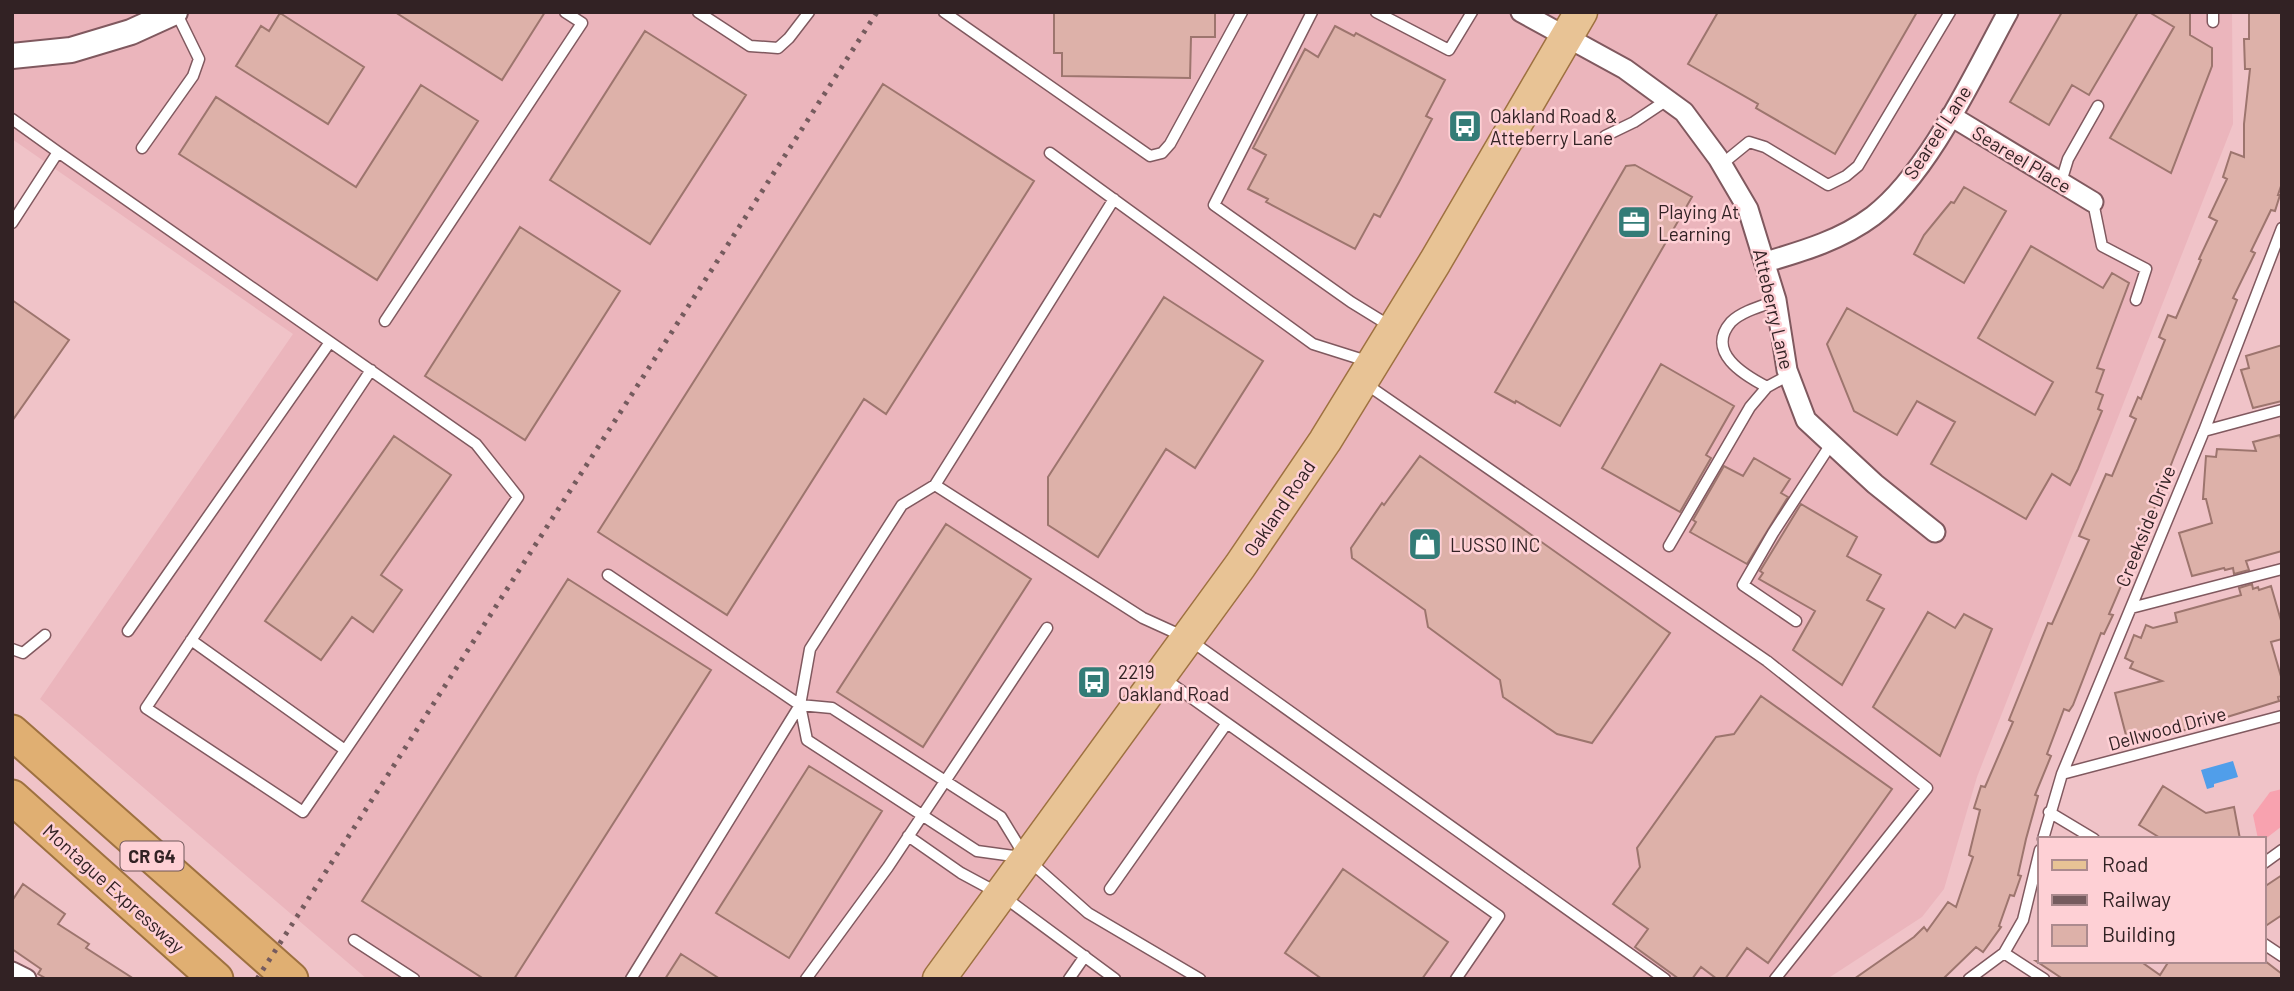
<svg xmlns="http://www.w3.org/2000/svg" width="2294" height="991" font-family="Barlow,sans-serif">
  <style>
    .built { fill: #ebb5bc }
    .green { fill: #f8a2af }
    .water { fill: #509eea }
    .building { fill: #ddb1a9; stroke: #9d756e; stroke-width: 2 }
    .lines { fill: none; stroke-linecap: round; stroke-linejoin: round }
    .service-casing { stroke: #80595f; stroke-width: 13 }
    .minor-casing { stroke: #80595f; stroke-width: 23 }
    .tertiary-casing { stroke: #80595f; stroke-width: 28 }
    .primary-casing { stroke: #9e7140; stroke-width: 35 }
    .trunk-casing { stroke: #9e7140; stroke-width: 37 }
    .service { stroke: #fff; stroke-width: 10 }
    .minor { stroke: #fff; stroke-width: 19 }
    .tertiary { stroke: #fff; stroke-width: 24 }
    .primary { stroke: #e8c395; stroke-width: 32 }
    .trunk { stroke: #e0af72; stroke-width: 33 }
    .rail { stroke: #755b5e; stroke-width: 5; stroke-dasharray: 3.5 7; stroke-linecap: butt }
    .labels { text-anchor: middle; dominant-baseline: central; stroke-width: 5; stroke-linejoin: round; paint-order: stroke }
    .shield { fill: #fed0d5; stroke: #6f5659; stroke-width: 2 }
    .shield-label { font-size: 18px; font-weight: bold; fill: #322224 }
    .poi-label { font-size: 19px; fill: #322224; stroke: #fed0d5; text-anchor: start }
    .street-label { font-size: 19px; fill: #322224; stroke: #fed0d5 }
  </style>
  <rect width="100%" height="100%" fill="#f0c3c8"/>
  <!-- built -->
  <path class="built" d="M12,12H2232L2233,124L1977,777L1944,889L1922,917L1827,979H367L40,699L293,334L12,139Z"/>
  <!-- green -->
  <path class="green" d="M2282,789V826L2264,840L2258,839L2253,815L2270,792Z"/>
  <!-- water -->
  <path class="water" d="M2233,761L2238,777L2214,784V787L2207,789L2201,770Z"/>
  <!-- building -->
  <path class="building" d="M395,12H545L502,80Z
    M1054,12H1215V37H1191L1190,78L1062,76V53H1054Z
    M1718,12H1917L1835,154L1756,108L1758,104L1688,64Z
    M2062,12H2138L2089,95L2072,85L2049,125L2010,102Z
    M2149,12H2190V35L2212,48V66L2171,173L2110,138L2174,27Z
    M2249,12H2282V183L2278,195H2280L2275,211L2271,210L2251,251L2255,253L2233,298L2237,300L2174,457L2162,488H2163L2109,614L2113,615L2104,634L2101,633L2073,705L2069,711L2064,709L2047,754L2051,756L2035,795L2038,796L2026,839L2018,875L2021,876L2014,896L2010,895L1999,926L2001,927L1983,952L1976,947L1943,979H1854L1914,937L1924,927L1927,931L1948,902L1956,907L1973,857L1969,855L1980,810L1974,808L1981,786L1985,787L2013,722L2009,720L2048,623L2052,624L2089,540L2079,536L2106,474L2112,476L2136,419L2130,416L2138,397L2141,399L2165,340L2159,337L2168,315L2176,318L2201,260L2199,259L2217,221L2209,217L2227,179L2223,177L2231,152L2244,157V124L2250,69H2245L2244,39H2249Z
    M280,13L364,67L328,124L236,66L261,26L269,31Z
    M1335,26L1354,36L1356,33L1445,80L1426,116L1432,119L1399,182L1380,217L1374,214L1355,249L1266,202L1268,199L1248,189L1266,155L1253,148L1305,49L1318,57Z
    M645,31L746,95L650,244L550,180Z
    M883,84L1034,181L886,414L864,399L727,615L598,532Z
    M421,85L478,121L377,280L179,154L216,97L356,187Z
    M1635,165L1692,197L1560,426L1516,401L1515,403L1495,392L1626,166Z
    M1964,187L2006,211L1964,283L1914,254L1924,235L1951,202L1954,203Z
    M520,227L620,291L525,440L425,376Z
    M2031,246L2103,288L2112,273L2129,283L2097,368L2104,370L2096,392L2103,395L2098,409L2102,411L2078,469L2070,485L2052,474L2026,519L1931,464L1955,422L1917,401L1897,435L1854,411L1827,344L1847,308L2035,415L2053,382L1978,338Z
    M1164,297L1263,361L1195,468L1166,449L1098,557L1048,525V477Z
    M12,300L69,340L12,421Z
    M2282,345V401L2253,408L2241,370L2249,368L2246,356Z
    M1661,364L1734,406L1706,455L1711,458L1680,512L1602,468Z
    M2280,435L2282,444V551L2246,561L2249,570L2234,574L2233,568L2225,570L2224,568L2192,576L2179,533L2212,523L2206,499H2203L2206,456L2216,457L2217,449L2256,451L2253,442Z
    M394,436L451,475L381,575L402,590L373,632L352,617L321,660L265,621Z
    M1420,456L1670,633L1592,743L1557,734L1503,697L1500,680L1428,627L1425,610L1352,558L1351,548L1382,503L1384,505Z
    M1754,458L1790,479L1781,493L1788,497L1747,564L1690,532L1696,522L1693,520L1724,466L1743,476Z
    M1801,504L1857,537L1847,556L1881,575L1867,600L1884,609L1842,685L1793,650L1815,611L1759,579L1763,573L1760,571Z
    M946,524L1031,579L923,747L837,692Z
    M568,579L711,670L514,979H484L362,901Z
    M2252,584L2253,589L2258,587L2259,590L2271,586L2282,624V639L2271,642L2282,680V696L2278,697L2279,701L2175,733L2135,743L2133,738L2127,739L2115,693L2162,681L2130,668L2133,662L2125,658L2134,635L2141,638L2146,625L2153,628L2177,622L2175,613L2241,595L2239,588Z
    M1928,612L1955,628L1964,614L1992,629L1940,756L1873,707Z
    M1761,696L1892,789L1768,963L1747,948L1725,979H1717L1701,967L1692,979H1679L1635,947L1648,929L1613,904L1640,867L1637,848L1716,737L1734,734Z
    M809,766L882,811L789,958L716,913Z
    M2163,786L2206,813L2234,807L2240,839H2162L2139,825Z
    M1343,869L1448,942L1422,979H1322L1285,953Z
    M2282,875V915L2264,927V887Z
    M23,884L65,914L58,924L89,944L86,948L134,979H47L38,974L41,969L12,949V901Z
    M681,954L720,979H665Z
    M2036,961H2140L2160,975L2169,961H2265L2282,974V979H2063Z"/>
  <g class="lines">
    <!-- service casing -->
    <g class="service-casing">
      <path id="service" d="M698,12L750,46L778,48L789,38L809,12
        M944,12L1150,156L1162,153L1170,144L1242,12
        M1312,12L1214,205L1351,302L1390,326
        M1376,12L1449,50L1472,12
        M2213,12V22
        M12,119L58,152L476,444L518,497L303,812L146,708L371,370
        M1605,136L1634,122L1667,100
        M142,148L193,76L199,59L176,12
        M1050,153L1313,344L1370,362
        M1722,164L1749,142L1765,147L1828,185L1846,176L1858,166L1950,12
        M2061,182L2068,159L2098,106
        M2093,202L2102,246L2146,269L2136,300
        M12,223L58,152
        M385,321L582,23L565,12
        M1366,384L1767,661L1927,788L1775,979
        M1767,387C1744,375 1705,352 1731,322C1742,311 1762,306 1776,301
        M2204,431L2282,410
        M935,485L1143,618L1187,638L1665,979
        M1669,546L1750,407L1767,387L1789,375
        M608,575L800,705L832,708L1001,817L1026,858L1088,913L1200,979
        M2131,608L2282,569
        M1796,621L1743,585L1773,533L1831,444
        M128,631L330,342
        M191,640L345,750
        M12,649L23,653L45,635
        M1162,677L1499,916L1456,979
        M800,705L807,740L977,851L1021,857
        M2062,774L2282,716
        M2049,812L2094,839
        M908,836L961,873L1000,894L1115,979
        M2043,839L2062,774L2204,431L2282,228
        M2264,863L2282,850
        M1110,889L1227,723
        M354,940L414,979
        M2264,944L2282,956
        M2004,953L2044,979
        M631,979L800,705L810,649L902,505L935,485L1114,199
        M806,979L888,867L1047,628
        M1069,979L1085,956
        M1969,979L2004,953L2023,920L2040,850"/>
    </g>
    <!-- minor casing -->
    <g class="minor-casing">
      <path id="minor" d="M1521,12L1625,69L1684,112L1718,158L1748,209L1776,300L1787,370L1806,420L1875,484L1935,532
        M1951,116L2093,202
        M1766,262C1803,251 1841,240 1873,216C1929,173 1974,74 2008,12
        M12,972L26,979"/>
    </g>
    <!-- tertiary casing -->
    <g class="tertiary-casing">
      <path id="tertiary" d="M12,56L71,50L131,32L175,12"/>
    </g>
    <!-- primary casing -->
    <g class="primary-casing">
      <path id="primary" d="M939,979L1240,566L1325,441L1435,262L1581,12"/>
    </g>
    <!-- trunk casing -->
    <g class="trunk-casing">
      <path id="trunk" d="M12,732L291,979
        M12,797L216,979"/>
    </g>
    <!-- service -->
    <use href="#service" class="service"/>
    <!-- minor -->
    <use href="#minor" class="minor"/>
    <!-- tertiary -->
    <use href="#tertiary" class="tertiary"/>
    <!-- primary -->
    <use href="#primary" class="primary"/>
    <!-- trunk -->
    <use href="#trunk" class="trunk"/>
    <!-- rail -->
    <path class="rail" d="M257,979L877,12"/>
  </g>
  <!-- icons -->
  <defs>
    <g id="bus-square" transform="scale(1.75)"><rect x="-9" y="-9" width="18" height="18" rx="4" fill="#337c77" stroke="#fed0d5"/><path d="M-5-6H5V4H4V6H2V4H-2V6H-4V4H-5ZM-3.5-4V0h7V-4ZM-3.5 1.2v1.5H-2V1.2ZM2 1.2v1.5H3.5V1.2Z" fill="#fff"/></g>
    <g id="office-square" transform="scale(1.75)"><rect x="-9" y="-9" width="18" height="18" rx="4" fill="#337c77" stroke="#fed0d5"/><path d="M-6-3h4V-5.5h4V-3h4V5H-6ZM-1-4.5V-3h2v-1.5ZM-6 0V1H6V0Z" fill="#fff"/></g>
    <g id="shop-square" transform="scale(1.75)"><rect x="-9" y="-9" width="18" height="18" rx="4" fill="#337c77" stroke="#fed0d5"/><path d="M-5-2.5h2.3a2.7 3.5 0 0 1 5.4 0H5L5.5 6h-11ZM-1.5-2.5h3a1.5 2.3 0 0 0-3 0Z" fill="#fff"/></g>
  </defs>
  <g fill-rule="evenodd">
    <use href="#bus-square" x="1465" y="126"/>
    <use href="#office-square" x="1634" y="222"/>
    <use href="#shop-square" x="1425" y="544"/>
    <use href="#bus-square" x="1094" y="682"/>
  </g>
  <g class="labels">
    <!-- shield labels -->
    <rect class="shield" x="120.5" y="841.5" width="63" height="29" rx="5"/>
    <g class="shield-label">
      <text x="152" y="856">CR G4</text>
    </g>
    <!-- poi labels -->
    <g class="poi-label">
      <text x="1490" y="115">Oakland Road &amp;<tspan x="1490" dy="22">Atteberry Lane</tspan></text>
      <text x="1658" y="211">Playing At<tspan x="1658" dy="22">Learning</tspan></text>
      <text x="1450" y="544">LUSSO INC</text>
      <text x="1118" y="671">2219<tspan x="1118" dy="22">Oakland Road</tspan></text>
    </g>
    <!-- street labels -->
    <g class="street-label">
      <text transform="translate(1937 132) rotate(-57)">Seareel Lane</text>
      <text transform="translate(2022 159) rotate(31)">Seareel Place</text>
      <text transform="translate(1774 309) rotate(77)">Atteberry Lane</text>
      <text transform="translate(1279 508) rotate(-56)">Oakland Road</text>
      <text transform="translate(2145 526) rotate(-68)">Creekside Drive</text>
      <text transform="translate(2167 728) rotate(-15)">Dellwood Drive</text>
      <text transform="translate(114 888) rotate(42)">Montague Expressway</text>
    </g>
  </g>
  <!-- border -->
  <rect width="2294" height="991" fill="none" stroke="#322224" stroke-width="28"/>
  <!-- legend -->
  <rect x="2038" y="837" width="228" height="126" fill="#fed0d5" stroke="#ac8a8e" stroke-width="2"/>
  <rect x="2052" y="860" width="35" height="10" fill="#e8c395" stroke="#ac8a8e" stroke-width="2"/>
  <text x="2102" y="872" font-size="21" fill="#322224">Road</text>
  <rect x="2052" y="895" width="35" height="10" fill="#755b5e" stroke="#ac8a8e" stroke-width="2"/>
  <text x="2102" y="907" font-size="21" fill="#322224">Railway</text>
  <rect x="2052" y="925" width="35" height="21" fill="#ddb1a9" stroke="#ac8a8e" stroke-width="2"/>
  <text x="2102" y="942" font-size="21" fill="#322224">Building</text>
</svg>
